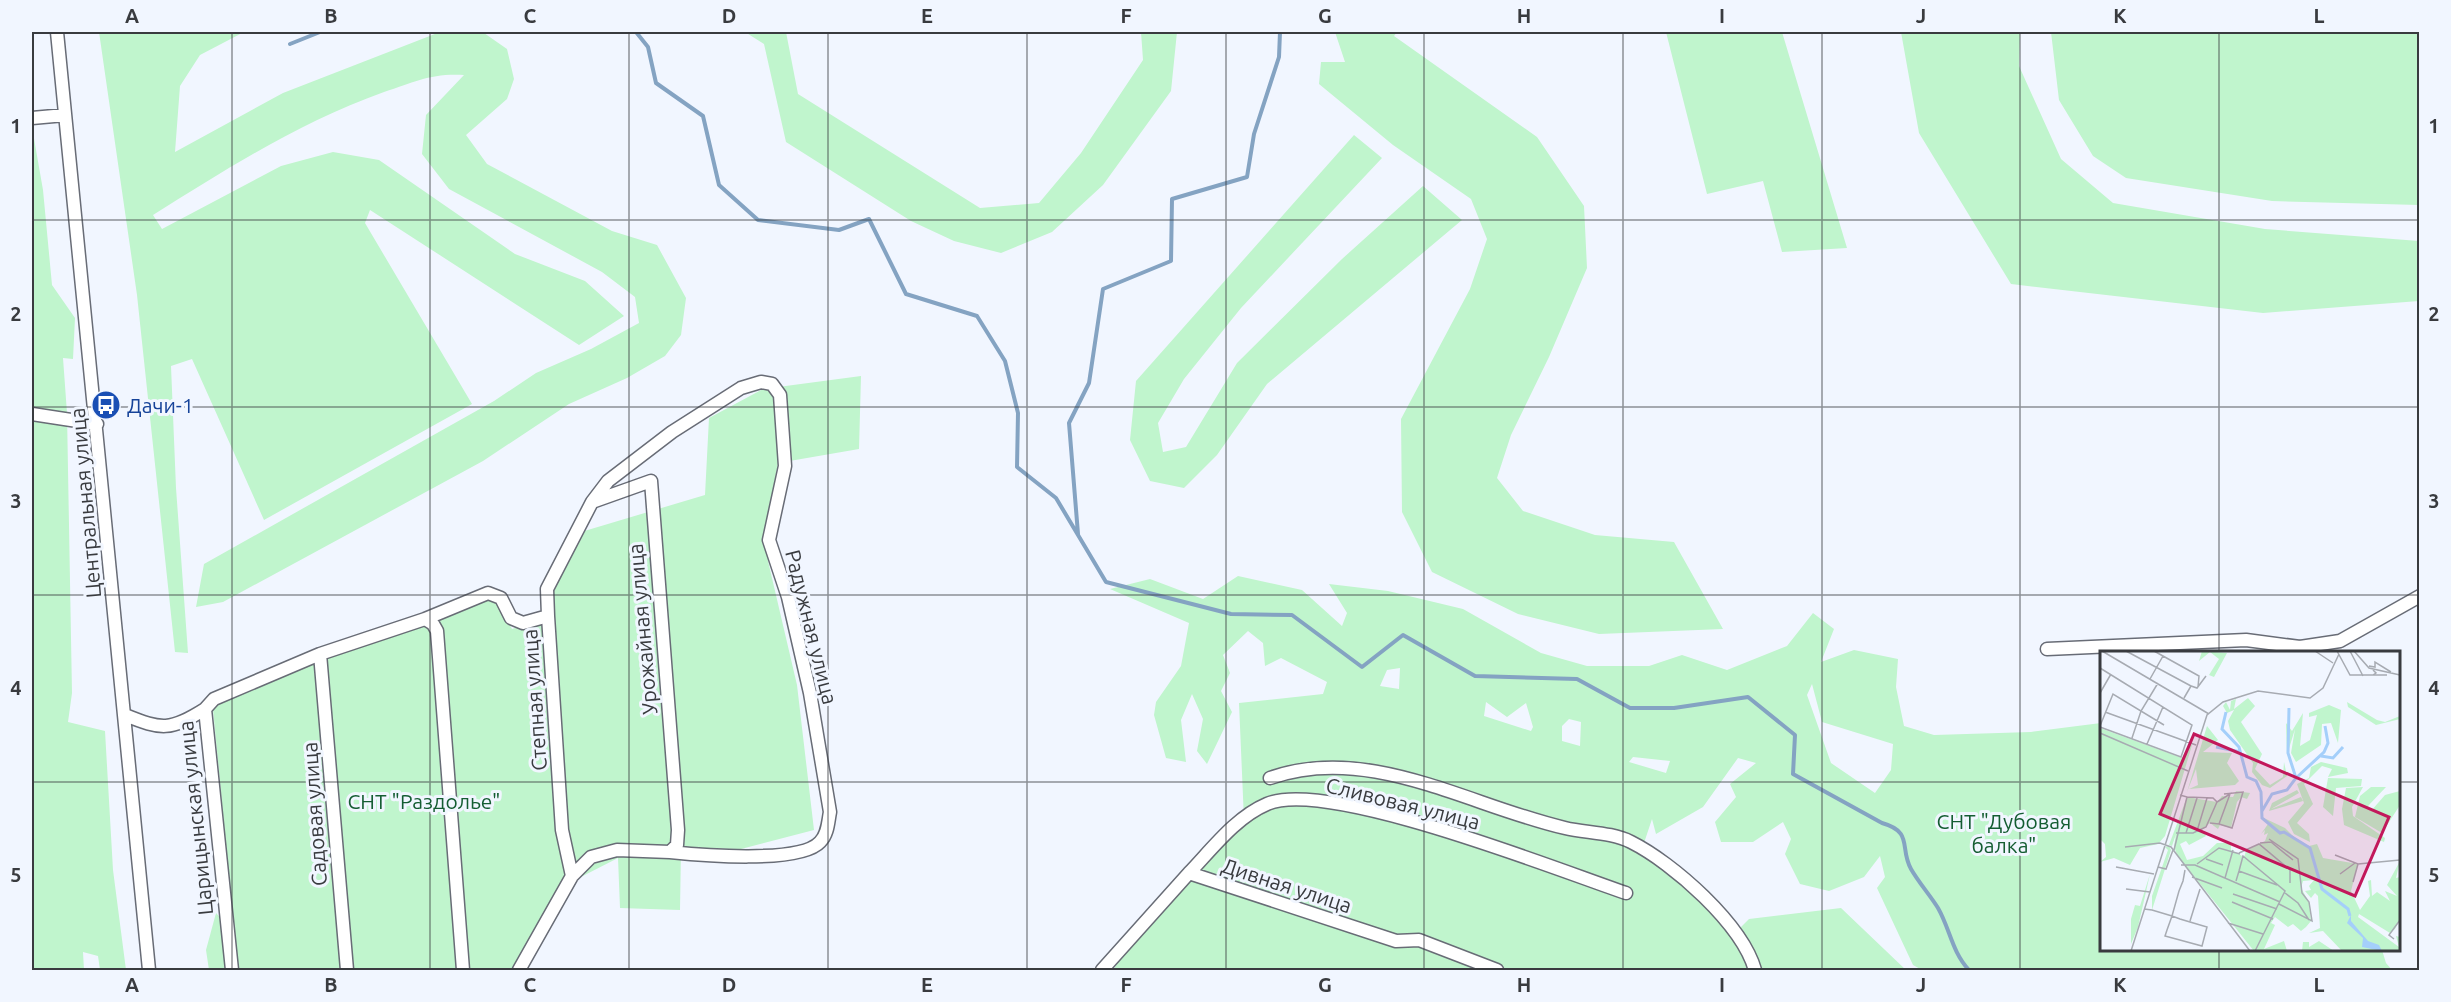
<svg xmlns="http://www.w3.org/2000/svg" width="2451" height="1002" font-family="Ubuntu,sans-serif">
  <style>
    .green { fill: #c0f5cd; fill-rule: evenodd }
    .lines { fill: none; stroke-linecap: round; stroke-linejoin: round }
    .stream { stroke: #84a3c2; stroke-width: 4 }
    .minor-casing { stroke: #686c76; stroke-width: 15 }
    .minor { stroke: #fff; stroke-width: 12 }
    .grid { fill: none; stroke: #393b3f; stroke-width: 1.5; stroke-opacity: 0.55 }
    .labels { text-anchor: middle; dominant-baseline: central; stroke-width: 6; stroke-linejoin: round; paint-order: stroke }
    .transit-label { font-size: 21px; fill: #164399; stroke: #f1f6ff; text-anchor: start }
    .street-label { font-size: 21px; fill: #393b3f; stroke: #f1f6ff }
    .park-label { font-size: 21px; fill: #145d32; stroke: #f1f6ff }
    .inset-river { fill: none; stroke: #a4cffa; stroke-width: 3 }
    .inset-road { fill: none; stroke: #a7abb2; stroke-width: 1.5 }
    .view { fill: #c2185b; fill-opacity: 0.15; stroke: #c2185b; stroke-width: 3 }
    .inset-edge { fill: none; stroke: #393b3f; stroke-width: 3 }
    .neatline { fill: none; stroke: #393b3f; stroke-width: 2 }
    .grid-label { font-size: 20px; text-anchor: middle; font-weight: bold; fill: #393b3f }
  </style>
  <rect width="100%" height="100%" fill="#f1f6ff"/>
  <!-- green -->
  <path class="green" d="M99,32H244L200,55L180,86L175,152L283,93L440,32L484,33L507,49L514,79L507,99L466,135L487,164L612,231L657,245L686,298L681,335L665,356L627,378L569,404L483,461L223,602L196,607L204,564L494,401L536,373L591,349L639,323L635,297L602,272L449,189L422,154L426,115L464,75C431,73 415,82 384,92C300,122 228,168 153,215L162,229L281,166L333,152L379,160L515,254L585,281L624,316L579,345L370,210L365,223L472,404L264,520L192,359L171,366L176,488L188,653L175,652L137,295Z
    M745,32H786L798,94L980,208L1039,203L1081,153L1143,60L1141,32H1177L1171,91L1103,185L1052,232L1001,253L954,241L911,221L786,142L764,44Z
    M1335,32H1397L1394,36L1537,137L1584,206L1587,268L1549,357L1511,435L1497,478L1523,511L1595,535L1674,542L1723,629L1599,634L1518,614L1432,572L1402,512L1401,419L1470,289L1487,239L1471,199L1393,145L1319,84L1321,62H1345Z
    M1666,32H1782L1847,248L1782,252L1763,181L1707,194Z
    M1901,32H2020L2019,66L2061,159L2113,203L2265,229L2419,241V301L2263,313L2011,284L1919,133Z
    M2051,32H2419V205L2272,201L2126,178L2093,156L2059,100Z
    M32,127L43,190L52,285L75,318L73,359L63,358L67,413L72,693L68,722L105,731L113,870L126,970H100L98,956L83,952L84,970H32Z
    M1354,135L1382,158L1241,308L1184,379L1158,423L1163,452L1186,447L1237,363L1342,259L1423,186L1462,220L1267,384L1217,455L1184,488L1150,481L1130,440L1136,381Z
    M861,376L859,449L778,463L766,525L768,561L797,685L814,830L741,849L681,848L680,910L620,908L618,858L575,880L526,970H238L212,699L329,654L495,597L512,629L552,616V582L572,556L581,532L705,495L709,418L763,389Z
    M1238,576L1302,590L1342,626L1347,613L1329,584L1388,591L1463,609L1541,653L1587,666H1649L1682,655L1727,670L1787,646L1813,613L1834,629L1821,662L1854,650L1898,659L1896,687L1904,726L1934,735L2031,732L2101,723L2102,950H2382L2386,963L2392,970H1922L1913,965L1877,888L1885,877L1880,856L1864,877L1829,891L1800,884L1785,854L1791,839L1783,822L1753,842H1721L1715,822L1736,797L1730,784L1756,763L1738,758L1703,807L1656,834L1652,819L1644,843L1739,929L1749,919L1841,908L1906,970H1113L1123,955L1244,820L1239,703L1323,694L1327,682L1281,658L1265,666L1263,643L1248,631L1223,655L1230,673L1221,691L1232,712L1207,764L1197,751L1203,719L1192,694L1181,720L1186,762L1166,758L1154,715L1156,702L1181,666L1189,623L1110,589L1150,579L1203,599ZM1400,668L1399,689L1380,686L1387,670ZM1812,684L1822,722L1893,744L1891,770L1875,793L1831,763L1807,695ZM1486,702L1507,717L1526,703L1533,727L1531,731L1484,716ZM1569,719L1581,722L1580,746L1562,741V726ZM1633,757L1670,761L1666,773L1629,762Z
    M216,913L226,924L232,970H209L206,950Z"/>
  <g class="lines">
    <!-- stream -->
    <path class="stream" d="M636,32L648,47L656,83L703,116L719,185L758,220L839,230L869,219L906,294L977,316L1005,361L1018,413L1017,467L1056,498L1106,582L1231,614L1292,615L1362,667L1403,635L1475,676L1577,679L1630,708H1674L1748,697L1795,735L1793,774L1882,823C1914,832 1899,848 1911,869C1919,883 1930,895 1938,908C1950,929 1952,952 1969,970
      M290,44L320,32
      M1078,534L1069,423L1089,383L1103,289L1171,261L1172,199L1247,177L1254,134L1279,57L1280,32"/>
    <!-- minor casing -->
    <g class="minor-casing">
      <path id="minor" d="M57,32L149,970
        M32,118L65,115
        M32,414L97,424
        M592,502L608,481L672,432L741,388L761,382L772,384L780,395L785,466L769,540L788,597L810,693L830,812C828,822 828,834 820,842C800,864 699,855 670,852
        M548,616L547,589L592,502L651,481L678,830L677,845L670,852L617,850L591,857L572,876
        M425,619L433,624L437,631L463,970
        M2047,649L2246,640L2300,647L2340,641L2420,596
        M320,654L347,970
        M205,709L214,699L320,654L425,619L488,593L501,598L511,618L523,623L548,616L562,830L572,876L519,970
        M125,715C162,730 170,731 205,709L232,970
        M1270,778C1369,743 1469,806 1565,828C1586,833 1611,832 1631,842C1673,863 1742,924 1755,970
        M1189,873C1212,849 1236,817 1267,804C1327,778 1558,870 1626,893
        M1102,970L1189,873L1396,941L1419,940L1497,970"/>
    </g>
    <!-- minor -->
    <use href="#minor" class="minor"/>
  </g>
  <!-- grid -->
  <path class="grid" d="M232,32V970M430,32V970M629,32V970M828,32V970M1027,32V970M1226,32V970M1424,32V970M1623,32V970M1822,32V970M2020,32V970M2219,32V652M32,220H2420M32,407H2420M32,595H2420M32,782H2102M2398,782H2420M2219,950V970"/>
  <!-- icons -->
  <defs>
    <g id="bus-disc" transform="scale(1.5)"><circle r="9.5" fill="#1a4fb4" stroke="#f1f6ff"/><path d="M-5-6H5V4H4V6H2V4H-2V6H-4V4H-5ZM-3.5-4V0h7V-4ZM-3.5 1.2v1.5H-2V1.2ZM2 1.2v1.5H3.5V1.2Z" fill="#fff"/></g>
  </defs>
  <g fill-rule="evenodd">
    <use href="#bus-disc" x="106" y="405"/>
  </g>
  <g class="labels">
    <!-- transit labels -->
    <g class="transit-label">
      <text x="127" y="405">Дачи-1</text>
    </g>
    <!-- street labels -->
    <g class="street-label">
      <text transform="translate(85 503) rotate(-95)">Центральная улица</text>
      <text transform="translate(812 627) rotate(76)">Радужная улица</text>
      <text transform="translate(642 629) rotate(-95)">Урожайная улица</text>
      <text transform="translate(534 700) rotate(-94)">Степная улица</text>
      <text transform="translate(1403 803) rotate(14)">Сливовая улица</text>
      <text transform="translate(314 814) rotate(-94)">Садовая улица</text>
      <text transform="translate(195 818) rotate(-96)">Царицынская улица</text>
      <text transform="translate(1287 885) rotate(18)">Дивная улица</text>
    </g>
    <!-- park labels -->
    <g class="park-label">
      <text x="424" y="801">СНТ "Раздолье"</text>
      <text x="2004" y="821">СНТ "Дубовая<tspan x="2004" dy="24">балка"</tspan></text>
    </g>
  </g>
  <!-- overview -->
  <g transform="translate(2100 651)">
    <rect width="300" height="300" fill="#f1f6ff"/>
    <path d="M102,0L127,2L114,26L109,24L119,8L110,1L99,10ZM148,47L155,55L141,71L162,103L155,118L170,134L183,126L184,111L187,125L170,137L162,134L152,121L153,112L130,79L128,70L134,59L127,62L123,55L126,51L130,59L131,50L136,48L134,58ZM247,51L277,69L285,71L300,65V68L276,74L248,56ZM229,54L241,59L238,92L231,72L222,73L221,94L196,111L191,102L195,78L187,104L186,72L192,80L203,62L200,95L210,89L217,64L209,66V62ZM107,75L118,89L103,101L132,102L127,112L139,130L135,134L89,138L98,134L96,118L87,141ZM0,77L82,107L89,93L92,94L65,185L58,193L40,197L30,214L14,207L0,211L6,206L5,193L0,188ZM221,111L247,117L248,122L228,126L232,118L222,115L204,133L213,153L197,172L209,183L210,191L194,183L188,171L204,152L197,133L209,127L211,116ZM228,127L262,128L261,135L236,137L233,165L223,156ZM263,136L252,156L253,165L285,187L284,191L244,174L242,158L246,137ZM271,136H286L268,155L271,160L285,144L300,140V154L282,182L255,166L260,145ZM197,139L199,142L171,158L201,146L203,150L169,160L172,152ZM136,140L150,142L147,148L141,146L137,151L131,177L120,174L118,178L110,172L102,179L106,185L89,194L86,190L80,193L87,209L103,205L117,192H131V199L144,206L146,200L165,190L168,182L164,184L165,179L161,183L168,173L163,167L166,168L185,177L198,190L209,195L217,193L223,207L258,213L251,240L260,259L270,245L268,230L271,229L272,245L277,241L290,250L285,240L297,245L287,234L300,210L296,227L300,226V267L295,278L290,282L259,263L258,266L299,296L296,285L300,286V300H242L223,280L209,282L220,277L218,245L215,242L211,247L205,240L211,239L209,235L214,229L203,230L201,237L209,251L211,270L206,276L201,280L193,273L188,276L175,266L171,272L175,274L164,298L184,290L187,300H154L77,204L74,195L76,183L72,195L69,194L87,146L117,151L122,145L133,146ZM69,195L71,199L52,259V245L68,199L65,196ZM50,223L38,276L31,293V268L35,254L40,255ZM219,290L234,300H202L203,291H209V296Z" fill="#c0f5cd"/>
    <path d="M251,264V270L268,290L279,294L282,300L262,296L263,287L247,272Z" fill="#a4cffa"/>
    <path class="inset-river" d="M126,61L122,78L139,96L147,126L156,130L161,141L162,167L180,182L184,181L210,197L222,238L248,258L250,265M116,96L141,101M221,105L233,107L243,96M196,127L224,101L228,92L225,75M162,160L172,143L187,139L196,127L188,102L189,57"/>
    <path class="inset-road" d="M2,0L109,63M26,0L91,35M54,0L99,25L98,36M215,0L233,12M237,0L250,24H273M250,0L263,25M254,0L269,17L300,24M269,15L275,16V11L291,21M0,17L92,74L81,106L0,76M273,19L276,22L273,24H287M50,28L63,5M0,42L11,23M84,47L91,35L97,37L106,25M5,61L96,94M0,75L13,43L64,74M0,82L88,120M32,87L41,60L58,32M47,93L63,56M110,172L119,173L130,143L117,151M119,173L132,177L143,141L124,143M97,180L107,147M76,182H93L106,176L117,151L113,147L87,146M86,182L97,147M169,188L198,208L202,242L209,251L212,270L179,253M160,192L171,191L193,209M25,196L60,192L71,196L150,300M74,199L87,146L80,144M139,202L159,193L190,219V232M235,204L258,213L300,209M106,208L123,214M97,213L119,197L140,203M81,214H95L180,251M16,216L54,223M58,216L66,218L73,199M139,220L143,205L185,240L155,300M240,223L255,212M92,226L122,237M125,227L133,199M136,230L139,220L177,234M253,231L258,213M26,238L50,241M185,242L198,252L209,269M133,243L177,258M132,251L173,268M44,258L52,259L72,265L80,268L90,271L107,276L102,295L65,285L67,279L72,265L79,240L83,230L85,219M90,270L100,238M128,272L163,283M294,288L289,284L300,269M31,300L107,64L123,51L158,40L210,47L223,37L239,3"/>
    <path class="view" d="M94,83L289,166L255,245L60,163Z"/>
    <rect width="300" height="300" class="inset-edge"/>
  </g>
  <!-- border -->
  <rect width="2451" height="1002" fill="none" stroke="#f1f6ff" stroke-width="66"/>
  <rect x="33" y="33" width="2385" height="936" class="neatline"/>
  <g class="grid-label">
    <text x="132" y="23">A</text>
    <text x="331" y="23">B</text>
    <text x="530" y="23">C</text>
    <text x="729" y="23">D</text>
    <text x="927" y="23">E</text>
    <text x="1126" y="23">F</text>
    <text x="1325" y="23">G</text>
    <text x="1524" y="23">H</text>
    <text x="1722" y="23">I</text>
    <text x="1921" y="23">J</text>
    <text x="2120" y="23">K</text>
    <text x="2319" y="23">L</text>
    <text x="16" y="133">1</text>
    <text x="2434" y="133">1</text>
    <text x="16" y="321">2</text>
    <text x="2434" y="321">2</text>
    <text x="16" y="508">3</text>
    <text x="2434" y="508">3</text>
    <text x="16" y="695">4</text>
    <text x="2434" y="695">4</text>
    <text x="16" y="882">5</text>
    <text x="2434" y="882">5</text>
    <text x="132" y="992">A</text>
    <text x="331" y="992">B</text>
    <text x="530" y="992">C</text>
    <text x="729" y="992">D</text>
    <text x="927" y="992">E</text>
    <text x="1126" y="992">F</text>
    <text x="1325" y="992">G</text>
    <text x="1524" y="992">H</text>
    <text x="1722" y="992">I</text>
    <text x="1921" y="992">J</text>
    <text x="2120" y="992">K</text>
    <text x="2319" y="992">L</text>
  </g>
</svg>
